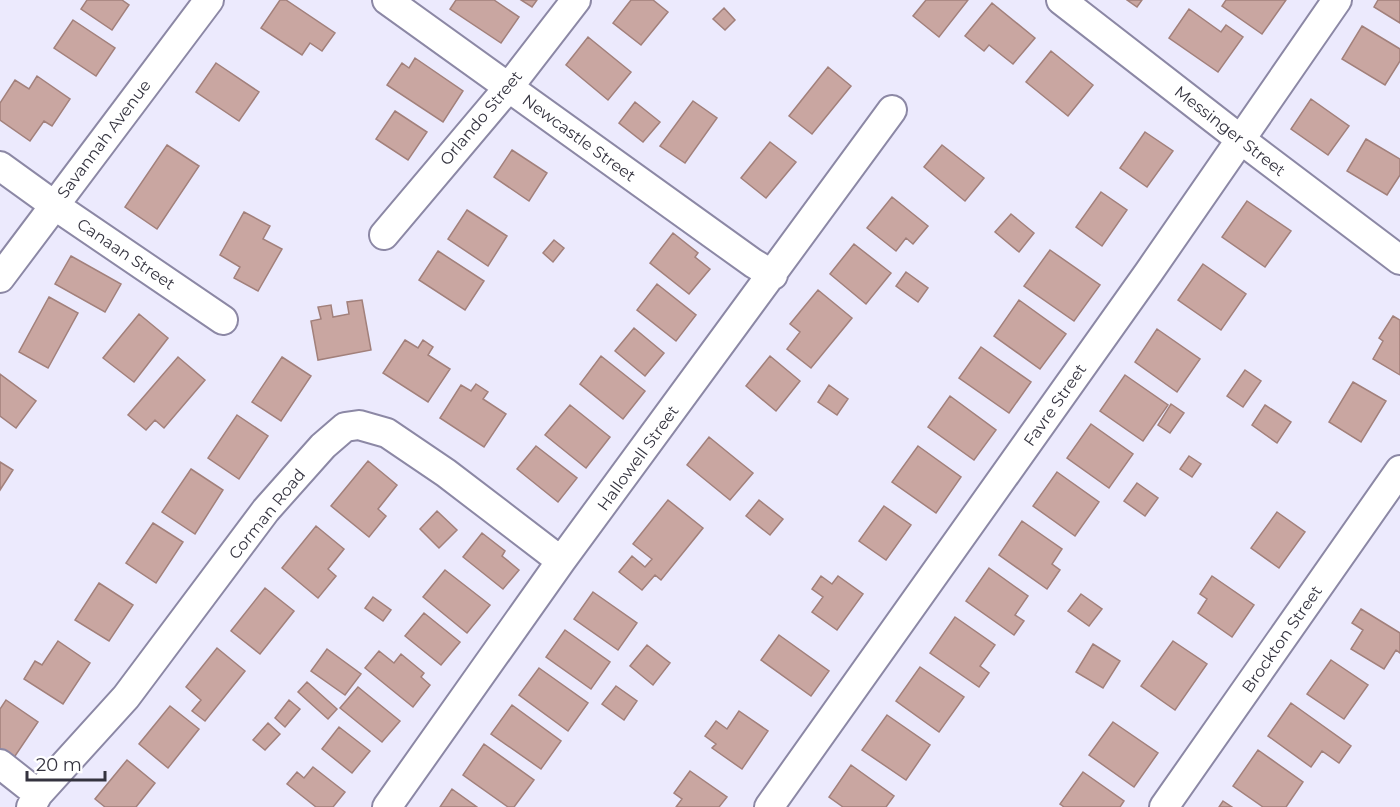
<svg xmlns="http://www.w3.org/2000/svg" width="1400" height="807" font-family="Montserrat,sans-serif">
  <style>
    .building { fill: #c9a6a1; stroke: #a2807b; stroke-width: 1.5 }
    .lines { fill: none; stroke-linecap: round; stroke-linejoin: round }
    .minor-casing { stroke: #8c88a5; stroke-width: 32 }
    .minor { stroke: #fff; stroke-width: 28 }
    .labels { text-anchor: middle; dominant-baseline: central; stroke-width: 5; stroke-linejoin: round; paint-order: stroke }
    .street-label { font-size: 16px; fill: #34333f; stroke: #fff }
  </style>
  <rect width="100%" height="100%" fill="#eceafd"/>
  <!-- building -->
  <path class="building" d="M87,0H122L129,5L112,30L81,9Z
    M280,0H286L335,33L322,51L310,43L302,55L261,28Z
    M456,0H494L519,17L501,43L450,9Z
    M521,0H537L532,7Z
    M631,0H653L668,12L641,45L613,23Z
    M926,0H968L939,37L913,16Z
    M1127,0H1142L1137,7Z
    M1226,0H1286L1262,34L1222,6Z
    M1378,0H1400V23L1374,7Z
    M992,3L1035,38L1013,64L989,45L984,51L965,36Z
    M724,8L735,20L725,30L713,19Z
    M1189,9L1221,32L1226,25L1243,37L1218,72L1169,38Z
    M73,20L115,48L96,76L54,48Z
    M1362,26L1400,49V61L1385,85L1342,59Z
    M588,37L631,72L608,100L566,65Z
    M1051,51L1093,85L1068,116L1026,82Z
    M415,58L463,91L443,122L387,85L402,63L409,68Z
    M216,63L259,92L239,121L196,92Z
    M828,67L851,86L812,134L789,116Z
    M37,76L70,99L52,126L44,121L30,141L0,120V103L15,80L29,89Z
    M1311,99L1349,126L1328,155L1291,129Z
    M693,101L717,118L685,163L660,146Z
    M635,102L660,122L643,142L619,123Z
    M395,111L427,132L408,160L376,139Z
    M1145,132L1173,151L1147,187L1120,168Z
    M1366,139L1400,159V175L1387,195L1347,171Z
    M770,142L796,162L766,198L741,178Z
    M167,145L199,166L157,229L125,207Z
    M942,145L984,178L965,201L924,167Z
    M512,150L547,173L529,201L494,177Z
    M1101,192L1127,210L1102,246L1076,227Z
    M892,197L928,226L913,244L906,238L896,251L867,228Z
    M1247,201L1291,231L1265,267L1222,237Z
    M467,210L507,236L488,266L448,239Z
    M244,212L270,226L263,239L282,249L258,291L234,278L240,267L220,255Z
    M1011,214L1034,233L1019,252L995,232Z
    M673,233L698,253L695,257L710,269L689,294L650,263Z
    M554,240L564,248L553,262L543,253Z
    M854,244L891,273L866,304L830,274Z
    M1050,250L1100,285L1074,321L1024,286Z
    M438,251L484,281L465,310L419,280Z
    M71,256L121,284L105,312L55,284Z
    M1203,264L1246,294L1221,330L1178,300Z
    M906,272L928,288L918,302L896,286Z
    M657,284L696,315L676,341L637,310Z
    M818,290L852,318L811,368L787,349L800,332L790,324Z
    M49,297L78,313L48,368L19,352Z
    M362,300L371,350L318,360L311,321L321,319L318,307L331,305L333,317L349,314L347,302Z
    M1019,300L1066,334L1040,369L994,336Z
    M139,314L168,338L134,382L103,358Z
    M1393,316L1400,320V375L1373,359L1383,341L1379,338Z
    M634,328L664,353L645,376L615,351Z
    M1157,329L1200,359L1177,392L1135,362Z
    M405,340L418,348L423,340L433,347L428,355L450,369L428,402L383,373Z
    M981,347L1031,382L1009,413L959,378Z
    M601,356L645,391L623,419L580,384Z
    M770,356L800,381L776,411L746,386Z
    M178,357L205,380L164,428L155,420L146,430L128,415Z
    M282,357L311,376L281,421L252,402Z
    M1245,370L1261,381L1243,407L1227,396Z
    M0,374L36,401L16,428L0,416Z
    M1125,375L1168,405L1143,441L1100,411Z
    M1353,382L1386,401L1361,442L1329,422Z
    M476,384L488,392L483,399L506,414L484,447L440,418L461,385L471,391Z
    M829,385L848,399L837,415L818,402Z
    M950,396L996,430L974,460L928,427Z
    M1171,404L1184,413L1170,433L1158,425Z
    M570,405L610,437L586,468L545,435Z
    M1265,405L1291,422L1277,443L1252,425Z
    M237,415L268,436L239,479L208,458Z
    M1091,424L1133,454L1109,488L1067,458Z
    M709,437L753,473L730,500L687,465Z
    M536,446L577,478L558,502L517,469Z
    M918,446L961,477L936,513L892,482Z
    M1189,456L1201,464L1192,477L1180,469Z
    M368,461L397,485L378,509L386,516L369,537L331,506Z
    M0,462L13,470L0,490Z
    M191,469L223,490L195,534L162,512Z
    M1057,472L1099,502L1075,536L1033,506Z
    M1137,483L1158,498L1145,516L1124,501Z
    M668,500L703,528L661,580L655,575L642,590L619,572L632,556L645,567L652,559L633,544Z
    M759,500L783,519L770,535L746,516Z
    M884,506L911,525L886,560L859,541Z
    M437,511L457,530L439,548L420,529Z
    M1277,512L1305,532L1279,568L1251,548Z
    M1022,521L1062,549L1052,564L1060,570L1047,589L999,555Z
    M153,523L183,542L156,583L126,563Z
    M316,526L344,549L328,569L336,576L318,598L282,568Z
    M482,533L505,551L502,556L519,570L503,589L463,557Z
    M989,568L1028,596L1015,615L1024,621L1014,635L966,601Z
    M445,570L490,605L467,633L423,597Z
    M821,576L832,584L838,576L863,594L837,630L812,612L823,597L812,589Z
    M1212,576L1254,605L1232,637L1198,613L1207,599L1200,594Z
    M99,583L133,605L109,641L75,620Z
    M265,588L294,611L260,654L231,631Z
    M593,592L637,623L618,650L574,619Z
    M1081,594L1102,609L1089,626L1068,611Z
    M373,597L391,610L383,621L365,608Z
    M1361,609L1400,633V653L1396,650L1384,669L1351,649L1363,630L1352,623Z
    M424,613L460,642L441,665L405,636Z
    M955,617L995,645L980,666L989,673L979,687L930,653Z
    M565,630L610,662L591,689L546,657Z
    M779,635L829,671L811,696L761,660Z
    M58,641L90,663L63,704L24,679L35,661L42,665Z
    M1173,641L1207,664L1175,710L1141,686Z
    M1093,644L1120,661L1103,688L1076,672Z
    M647,645L670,663L653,685L630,666Z
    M217,648L245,671L205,721L192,711L201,700L186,687Z
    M327,649L361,674L345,695L311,671Z
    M379,651L394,663L401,654L424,673L421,677L430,685L413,707L365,668Z
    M1331,660L1368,685L1344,719L1307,694Z
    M920,667L964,697L939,732L896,701Z
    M539,668L588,703L568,731L519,695Z
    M307,682L337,709L328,719L298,692Z
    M616,686L637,701L624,720L602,704Z
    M358,687L400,721L382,742L340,708Z
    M6,700L38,722L11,762L0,755V709Z
    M289,700L300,709L285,727L275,718Z
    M1291,703L1351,746L1339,763L1322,751L1311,767L1268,736Z
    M512,705L561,741L541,769L491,734Z
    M170,706L199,729L168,768L139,744Z
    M739,711L768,731L742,769L712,748L716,744L705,736L716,721L727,729Z
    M887,715L930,745L906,780L862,750Z
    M1113,722L1158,753L1134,787L1089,755Z
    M268,723L280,734L265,750L253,740Z
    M339,727L370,751L352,773L322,749Z
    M484,744L534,780L514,807H508L463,775Z
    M1258,750L1303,782L1286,807H1263L1233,786Z
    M127,760L155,783L136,807H105L95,799Z
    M851,765L894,796L886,807H843L829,797Z
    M313,767L345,792L333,807H316L287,784L297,772L304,778Z
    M690,771L727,797L719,807H676L682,799L674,793Z
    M1083,772L1124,801L1120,807H1064L1060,804Z
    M452,789L477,807H440Z
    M1223,801L1232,807H1219Z"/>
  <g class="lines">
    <!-- minor casing -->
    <g class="minor-casing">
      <path id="minor" d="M387,0L753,263L773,275
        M1061,0L1240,139L1400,260
        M0,166L54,205L223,320
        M384,235L508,88L576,0
        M0,278L209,0
        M0,764L38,794
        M31,807L38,794L126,697L266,510L323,446L345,427L359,425L387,433L446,473L561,561
        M387,807L561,561L892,110
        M769,807L1149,272L1337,0
        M1164,807L1400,470"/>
    </g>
    <!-- minor -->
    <use href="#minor" class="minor"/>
  </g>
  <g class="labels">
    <!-- street labels -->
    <g class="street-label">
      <text transform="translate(481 118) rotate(-50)">Orlando Street</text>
      <text transform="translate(1230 131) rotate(38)">Messinger Street</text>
      <text transform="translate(579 138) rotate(36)">Newcastle Street</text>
      <text transform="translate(104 139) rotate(-53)">Savannah Avenue</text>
      <text transform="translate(126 254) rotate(34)">Canaan Street</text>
      <text transform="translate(1055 405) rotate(-55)">Favre Street</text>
      <text transform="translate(638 458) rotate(-54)">Hallowell Street</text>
      <text transform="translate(267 514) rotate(-51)">Corman Road</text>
      <text transform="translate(1282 639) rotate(-55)">Brockton Street</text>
    </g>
  </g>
  <!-- scale -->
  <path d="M27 771v9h78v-9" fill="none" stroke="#34333f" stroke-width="3"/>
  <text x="36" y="771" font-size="18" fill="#34333f" stroke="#ffffff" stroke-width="4.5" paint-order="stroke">20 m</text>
</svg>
